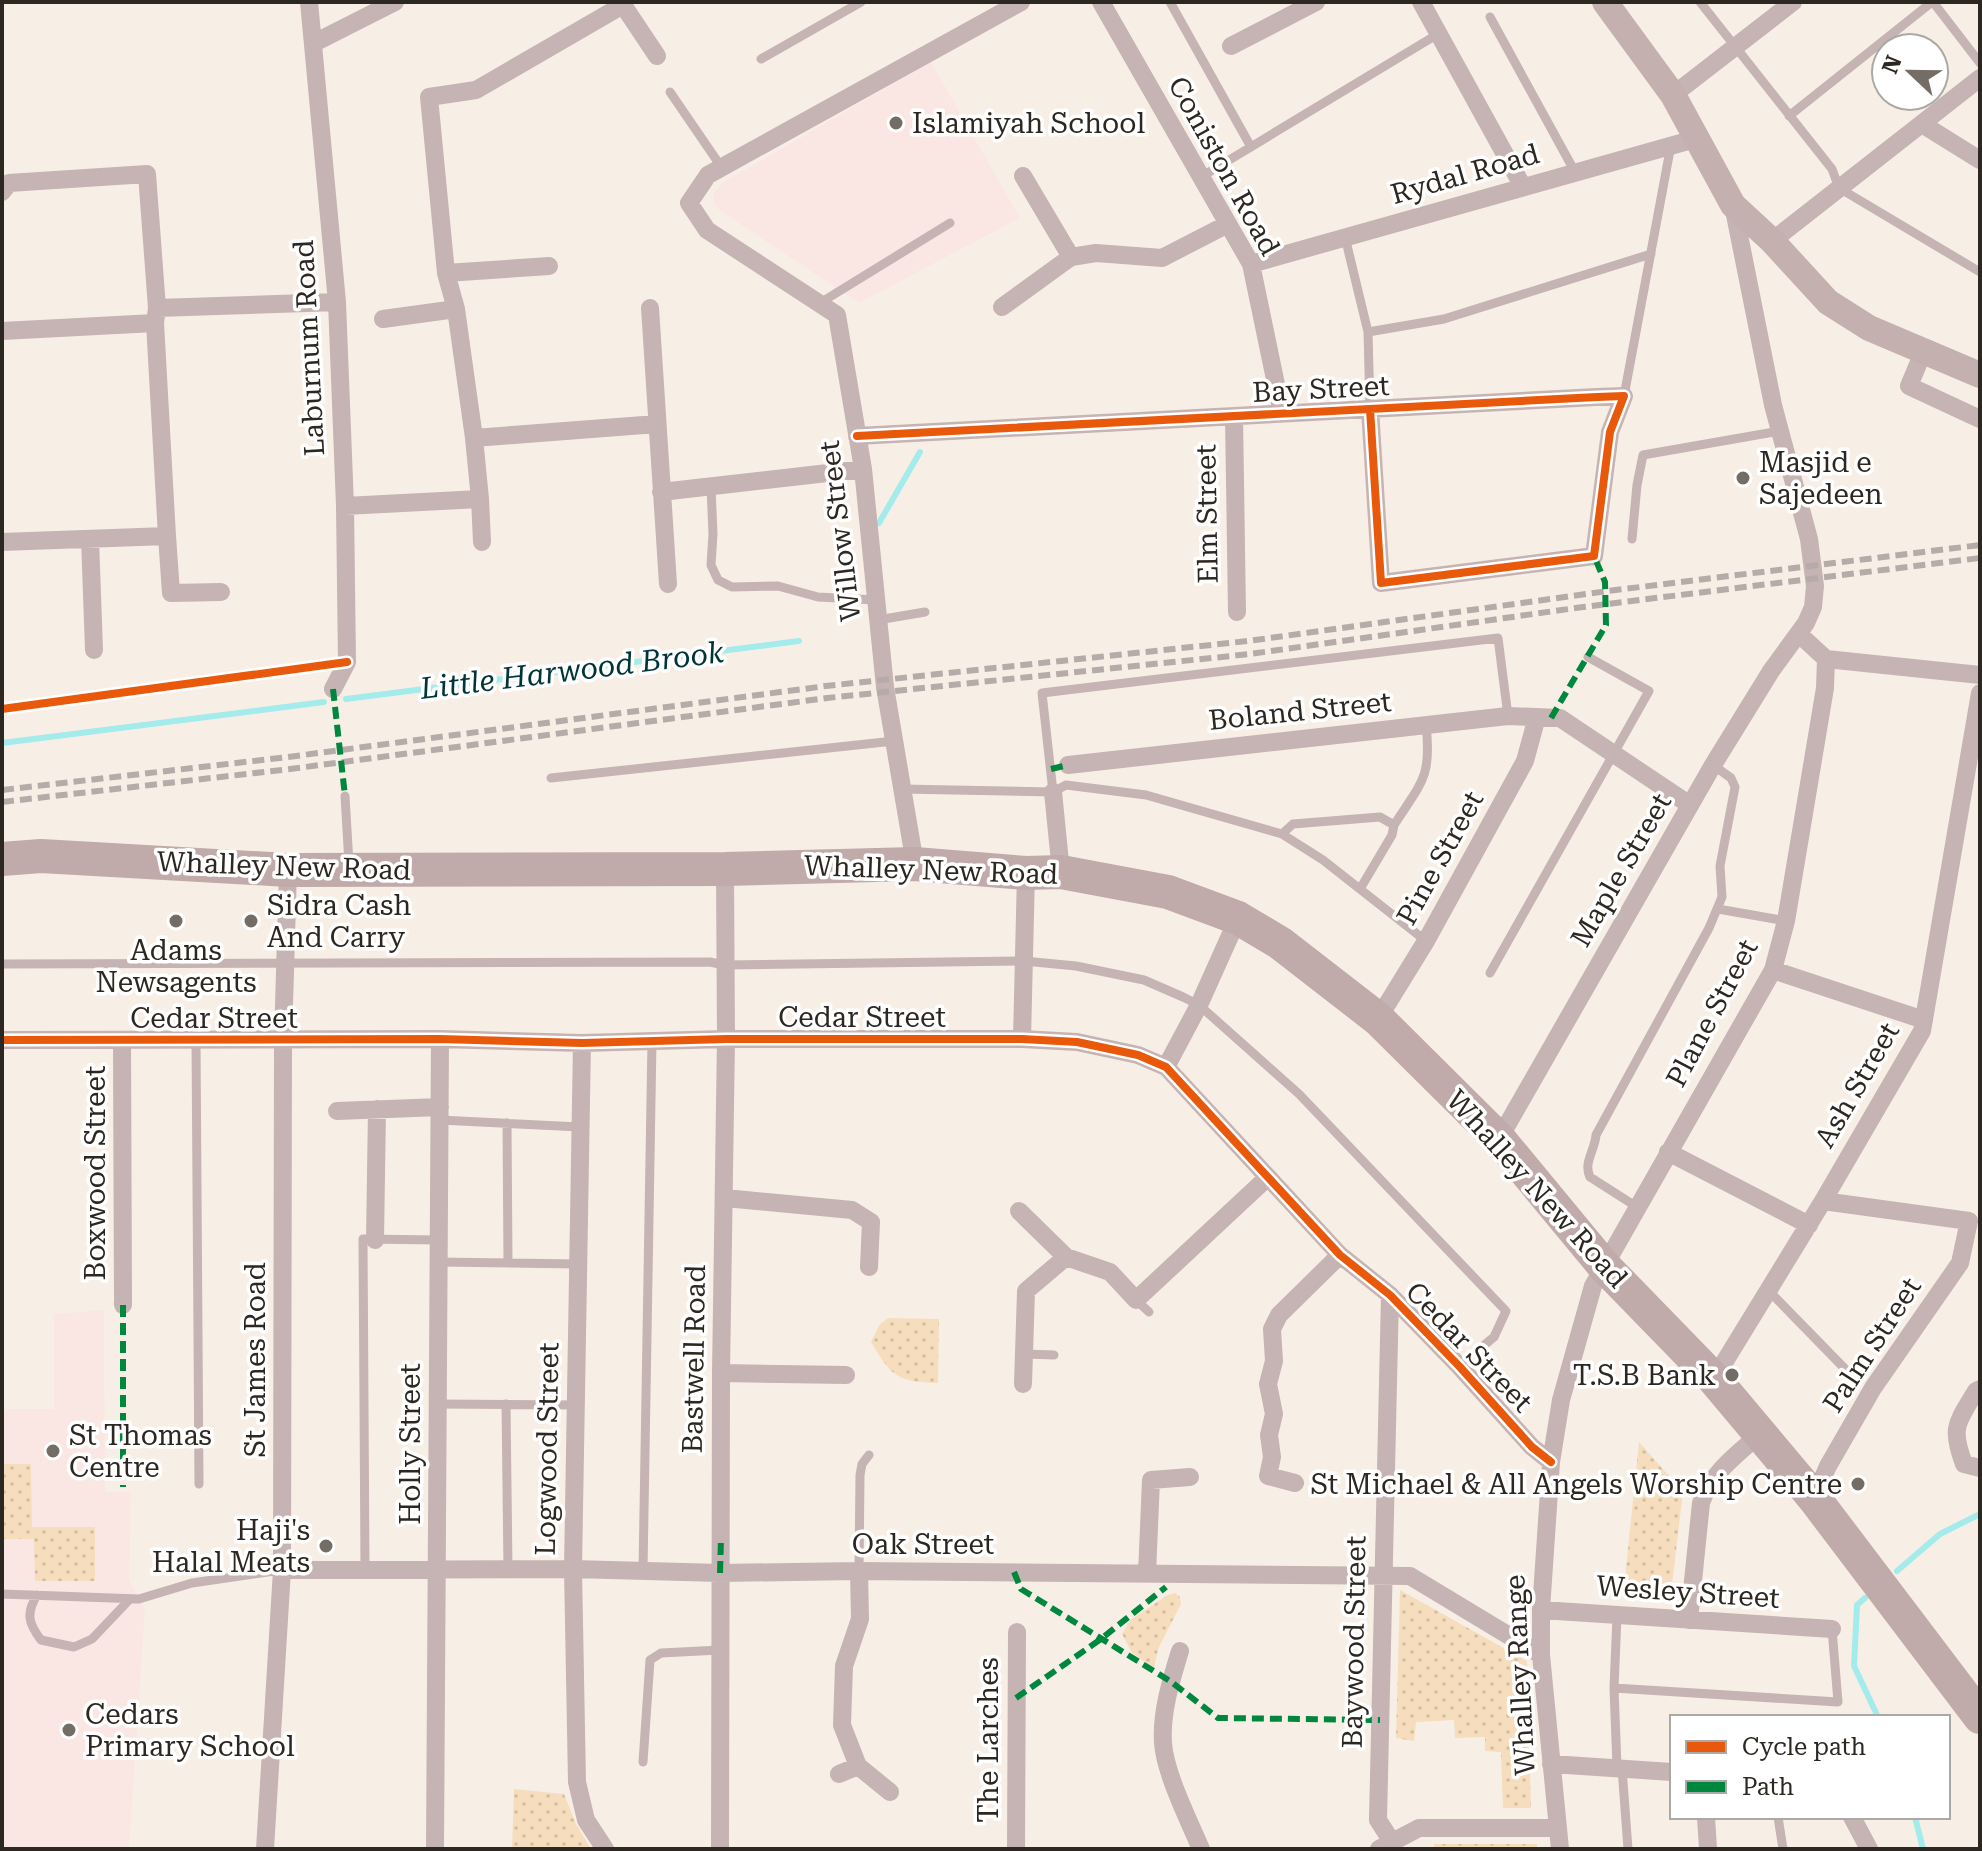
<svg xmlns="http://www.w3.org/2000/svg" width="1982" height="1851" font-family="'Roboto Serif',serif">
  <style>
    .education { fill: #fae7e3 }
    .park { fill: url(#park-dots) }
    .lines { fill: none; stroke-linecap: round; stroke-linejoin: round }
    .stream { stroke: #a4ebec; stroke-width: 6 }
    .lane { stroke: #c6b3b3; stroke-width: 9 }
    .street { stroke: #c6b3b3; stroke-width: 18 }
    .secondary { stroke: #c5b0b0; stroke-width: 26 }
    .highway { stroke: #c0aaaa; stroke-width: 34 }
    .rail { stroke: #b6aba8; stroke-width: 6; stroke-dasharray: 12 6; stroke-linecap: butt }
    .quiet { stroke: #00873e; stroke-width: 6; stroke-dasharray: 12 6; stroke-linecap: butt }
    .cycleway-casing { stroke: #fff; stroke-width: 13 }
    .cycleway { stroke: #e8590c; stroke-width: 8 }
    .poi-dot { fill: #736d66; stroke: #fff; stroke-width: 3 }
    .labels { text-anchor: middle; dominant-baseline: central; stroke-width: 7; stroke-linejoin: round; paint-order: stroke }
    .poi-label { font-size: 28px; fill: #2c2721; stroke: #fff; text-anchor: start }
    .street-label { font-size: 28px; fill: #2c2721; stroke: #fff }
    .water-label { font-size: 30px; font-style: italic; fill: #003538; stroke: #fff }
  </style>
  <defs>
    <pattern id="park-dots" width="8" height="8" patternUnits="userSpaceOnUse" patternTransform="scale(2)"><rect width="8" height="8" fill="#f6ddbd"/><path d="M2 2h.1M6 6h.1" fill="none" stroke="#d3bea2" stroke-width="1.8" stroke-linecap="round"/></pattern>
  </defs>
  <rect width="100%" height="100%" fill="#f7efe6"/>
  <!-- education -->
  <path class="education" d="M931,62L1020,218L859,303L719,210L714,204L713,194L722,183Z
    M104,1310L105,1492H131L129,1580L145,1610L129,1849H2V1409H54V1314Z"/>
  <!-- park -->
  <path class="park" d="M888,1318L939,1319L938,1383C897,1382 891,1376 871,1342L880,1324Z
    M1639,1442L1683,1492L1670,1601L1623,1598Z
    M2,1464H31L32,1527H95V1581H35L34,1539H2Z
    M1400,1590L1527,1661L1531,1808H1503L1501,1752L1485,1751V1737L1455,1738L1454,1720L1416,1722L1414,1741L1396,1738Z
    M1175,1593L1180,1597L1181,1604L1158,1649L1154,1668L1132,1653L1122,1634L1130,1620L1168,1595Z
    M514,1789L564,1794L576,1824L591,1849H512Z
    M1434,1844H1537V1849H1434Z"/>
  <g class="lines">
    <!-- stream -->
    <path class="stream" d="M879,523L920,452
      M346,699L799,641
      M2,743L324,702
      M1897,1571L1940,1534L1980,1514
      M1865,1598L1857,1605L1854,1666L1878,1717
      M1915,1817L1923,1849"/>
    <!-- lane -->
    <path class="lane" d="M1170,2L1251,147
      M1700,2L1832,169L1839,188L1980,272
      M1933,2L1980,63
      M1490,17L1575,172
      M761,59L861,2
      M670,92L722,168
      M1789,116L1932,2
      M1201,177L1438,34
      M1345,237L1368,332L1370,409
      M820,303L950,223
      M1368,332L1444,319L1651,254
      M1624,396L1671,145
      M711,487L713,534L711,565L718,580L732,587L778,586L818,597L876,600
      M1632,539L1637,485L1643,455L1780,431
      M878,620L925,612
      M551,778L894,741
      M902,789L1053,792L1066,785L1146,795L1282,834L1323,860L1426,941
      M1053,792L1042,693L1498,638L1508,716
      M345,796L349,864
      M1282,834L1293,824L1380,817L1394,825
      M1360,889L1392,835L1394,825C1421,783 1432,778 1426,725
      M1718,909L1786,921
      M2,964L710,962L724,965L1024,961L1076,966L1144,980L1183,997L1199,1005L1299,1094L1506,1311L1494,1337L1459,1366
      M1490,973L1649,691L1588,657
      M196,1040L199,1484
      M440,1120L580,1127
      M507,1123L508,1263
      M1637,1207L1590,1177C1583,1163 1595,1150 1596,1135L1709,928L1722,897L1720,866L1735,787L1731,778L1713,765
      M439,1262L578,1264
      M1768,1290L1850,1374
      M1136,1300L1149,1312
      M1024,1354L1054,1355
      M438,1404L576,1405
      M506,1404L508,1569
      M365,1570L363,1239L439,1240
      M643,1571L652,1041
      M859,1571L860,1475L862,1464L869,1455
      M2,1594L139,1599L192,1583L282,1570
      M37,1595C26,1613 28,1623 41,1640L74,1647L92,1639L130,1599
      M1617,1616L1614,1688L1617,1767
      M1614,1688L1838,1702L1832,1629
      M643,1762L650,1660L661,1653L720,1650
      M1622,1768L1628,1849
      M1778,1817L1783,1849"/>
    <!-- street -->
    <path class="street" d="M309,2L337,302L345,506L347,662L333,689
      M1101,2L1251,264L1282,413
      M1421,2L1523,187
      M314,43L395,2
      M1231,46L1316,2
      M1673,95L1793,2
      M1922,124L1980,160
      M1023,176L1071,257
      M2,192L9,183L147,174L157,308
      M1772,241L1980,78
      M1251,264L1695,139
      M446,273L549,266
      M1002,307L1071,257L1096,253L1162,258L1228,224
      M650,308L668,584
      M456,309L446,273L429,97L476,90L623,5L657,56
      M383,319L456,309L474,438
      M2,331L155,323
      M1924,350L1909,386L1980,419
      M1234,416L1237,612
      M857,436L1597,397L1624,396L1610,432L1594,556L1381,583L1370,409
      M661,492L863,469
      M480,499L482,542
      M345,506L480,499L474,438L657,424
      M167,536L171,593L221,592
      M90,539L94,650
      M2,542L167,536L155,323L157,308L337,302
      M1826,659L1980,675
      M1068,765L1508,716L1560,718L1690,805
      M1053,792L1061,872
      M915,864L885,687L863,469L837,315L707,230L689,203L708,175L1021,2
      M1773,970L1924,1020
      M1378,1019L1426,941L1525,761L1537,717
      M1022,1039L1026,873
      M2,1040L440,1039L582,1043L726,1039H1022L1077,1042L1138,1055L1166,1067L1340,1255L1390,1295L1459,1366L1532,1447L1551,1462
      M122,1041L123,1305
      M582,1043L573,1569L577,1782L586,1820L605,1849
      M1166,1067L1199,1005L1238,918
      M337,1111L440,1107
      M1499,1139L1713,765L1771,671L1806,623L1813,607L1815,586L1809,539L1773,405L1733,205
      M1668,1152L1809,1225
      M725,1198L852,1210L871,1222L869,1267
      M1019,1211L1066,1257L1110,1272L1136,1300L1268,1177
      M375,1240L377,1109
      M1390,1295L1378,1820L1392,1842
      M721,1373L846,1375
      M1714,1379L1823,1201L1922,1031L1980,693
      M1023,1384L1026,1291L1066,1257
      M1980,1389L1976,1391C1957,1423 1950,1427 1964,1464L1980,1468
      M1295,1483L1268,1476L1272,1457L1269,1435L1274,1414L1268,1384L1274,1361L1272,1329L1279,1315L1340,1255
      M1814,1498L1828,1466L1873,1388L1960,1263L1969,1221L1823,1201
      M282,1570L573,1569L720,1573L859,1571L1410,1576L1541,1655
      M859,1571L860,1619L844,1666L842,1725L858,1766L890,1792
      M1147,1574L1151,1480L1190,1477
      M1541,1610L1832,1629
      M1689,1620L1701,1503C1711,1473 1737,1454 1760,1434
      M1180,1651C1171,1681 1161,1712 1163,1743C1165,1773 1189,1821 1201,1849
      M1551,1764L1672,1772
      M839,1774L858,1766
      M1706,1817L1708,1849
      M1852,1817L1869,1849
      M265,1849L282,1570L283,1039L288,870
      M435,1849L440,1039
      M720,1849L721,1373L726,1039L725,869
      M1016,1849L1017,1632
      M1379,1849L1419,1828H1558
      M1560,1849L1541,1655V1610L1551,1462L1561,1400L1593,1286L1773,970L1786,921L1825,688L1826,659L1799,634"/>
    <!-- secondary -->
    <path class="secondary" d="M1605,2L1673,95L1733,205L1772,241L1828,302L1869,328L1980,375"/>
    <!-- highway -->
    <path class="highway" d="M2,859L41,856L288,870L725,869L915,864L1026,873L1061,872L1168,892L1238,918L1280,943L1378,1019L1499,1139L1604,1266L1714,1379L1814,1498L1980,1717"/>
    <!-- rail -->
    <path class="rail" d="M2,790L288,757L826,686L1248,641L1608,591L1980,545
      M2,802L290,769L827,698L1250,654L1583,607L1980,558"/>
    <!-- quiet -->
    <path class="quiet" d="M333,689L345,796
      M1551,718L1606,625L1605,582L1594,556
      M1051,769L1068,765
      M123,1305V1487
      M1014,1572L1021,1589L1170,1681L1218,1718L1380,1720
      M720,1573L721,1538
      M1016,1698L1101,1639L1166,1587"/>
    <!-- cycleway casing -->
    <g class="cycleway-casing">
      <path id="cycleway" d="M857,436L1597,397L1624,396L1610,432L1594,556L1381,583L1370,409
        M2,709L347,662
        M2,1040L440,1039L582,1043L726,1039H1022L1077,1042L1138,1055L1166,1067L1340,1255L1390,1295L1459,1366L1532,1447L1551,1462"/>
    </g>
    <!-- cycleway -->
    <use href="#cycleway" class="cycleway"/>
  </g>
  <!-- markers -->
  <g class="poi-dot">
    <circle cx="896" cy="123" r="8"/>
    <circle cx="1743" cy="478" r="8"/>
    <circle cx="176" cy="921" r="8"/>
    <circle cx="251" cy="921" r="8"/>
    <circle cx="1732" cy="1375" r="8"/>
    <circle cx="53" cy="1451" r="8"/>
    <circle cx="1858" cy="1484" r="8"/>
    <circle cx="326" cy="1546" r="8"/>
    <circle cx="69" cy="1730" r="8"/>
  </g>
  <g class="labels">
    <!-- poi labels -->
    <g class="poi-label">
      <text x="912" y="123">Islamiyah School</text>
      <text x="1759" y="462">Masjid e<tspan x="1759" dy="32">Sajedeen</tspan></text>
      <text x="267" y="905">Sidra Cash<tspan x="267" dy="32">And Carry</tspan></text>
      <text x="176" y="950" text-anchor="middle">Adams<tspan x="176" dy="32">Newsagents</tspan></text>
      <text x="1716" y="1375" text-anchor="end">T.S.B Bank</text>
      <text x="69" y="1435">St Thomas<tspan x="69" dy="32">Centre</tspan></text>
      <text x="1842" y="1484" text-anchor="end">St Michael &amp; All Angels Worship Centre</text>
      <text x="310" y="1530" text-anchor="end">Haji's<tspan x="310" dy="32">Halal Meats</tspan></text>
      <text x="85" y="1714">Cedars<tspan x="85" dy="32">Primary School</tspan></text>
    </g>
    <!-- street labels -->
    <g class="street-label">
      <text transform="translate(1224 166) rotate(61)">Coniston Road</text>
      <text transform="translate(1465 174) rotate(-16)">Rydal Road</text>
      <text transform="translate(309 348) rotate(-93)">Laburnum Road</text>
      <text transform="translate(1321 389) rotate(-3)">Bay Street</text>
      <text transform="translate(1207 514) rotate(-91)">Elm Street</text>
      <text transform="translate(840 531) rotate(-97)">Willow Street</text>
      <text transform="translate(1300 711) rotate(-6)">Boland Street</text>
      <text transform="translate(1440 858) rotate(-61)">Pine Street</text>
      <text transform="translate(284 866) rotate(2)">Whalley New Road</text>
      <text transform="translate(931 870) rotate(2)">Whalley New Road</text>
      <text transform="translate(1621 870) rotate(-60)">Maple Street</text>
      <text transform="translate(1712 1013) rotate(-62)">Plane Street</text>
      <text x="862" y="1017">Cedar Street</text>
      <text x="214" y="1018">Cedar Street</text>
      <text transform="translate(1857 1085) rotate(-60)">Ash Street</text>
      <text transform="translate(95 1173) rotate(-90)">Boxwood Street</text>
      <text transform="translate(1537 1189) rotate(48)">Whalley New Road</text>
      <text transform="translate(1872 1345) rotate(-57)">Palm Street</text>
      <text transform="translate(1469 1347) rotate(46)">Cedar Street</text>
      <text transform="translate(694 1359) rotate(-89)">Bastwell Road</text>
      <text transform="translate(255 1360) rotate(-90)">St James Road</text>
      <text transform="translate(410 1444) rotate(-90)">Holly Street</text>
      <text transform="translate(547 1449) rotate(-89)">Logwood Street</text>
      <text x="923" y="1544">Oak Street</text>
      <text transform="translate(1688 1592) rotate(4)">Wesley Street</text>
      <text transform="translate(1354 1642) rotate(-89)">Baywood Street</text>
      <text transform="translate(1520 1675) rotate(-93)">Whalley Range</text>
      <text transform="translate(988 1740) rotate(-90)">The Larches</text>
    </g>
    <!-- water labels -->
    <g class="water-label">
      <text transform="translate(572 670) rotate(-7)">Little Harwood Brook</text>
    </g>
  </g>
  <!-- border -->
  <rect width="1982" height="1851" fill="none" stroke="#2c2721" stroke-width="8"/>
  <!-- legend -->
  <rect x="1670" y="1715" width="280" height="104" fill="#ffffff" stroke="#aba9a6" stroke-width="2"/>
  <rect x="1686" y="1741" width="40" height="12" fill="#e8590c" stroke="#aba9a6" stroke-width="2"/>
  <text x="1742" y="1755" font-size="24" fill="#2c2721">Cycle path</text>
  <rect x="1686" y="1781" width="40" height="12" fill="#00873e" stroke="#aba9a6" stroke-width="2"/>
  <text x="1742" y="1795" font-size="24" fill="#2c2721">Path</text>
  <!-- north arrow -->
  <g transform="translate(1910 72) rotate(292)"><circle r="38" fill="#ffffff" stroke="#aba9a6" stroke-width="2"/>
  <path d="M0-6L14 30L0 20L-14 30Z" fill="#736d66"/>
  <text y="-12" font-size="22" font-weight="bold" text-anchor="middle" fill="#2c2721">N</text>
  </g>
</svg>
